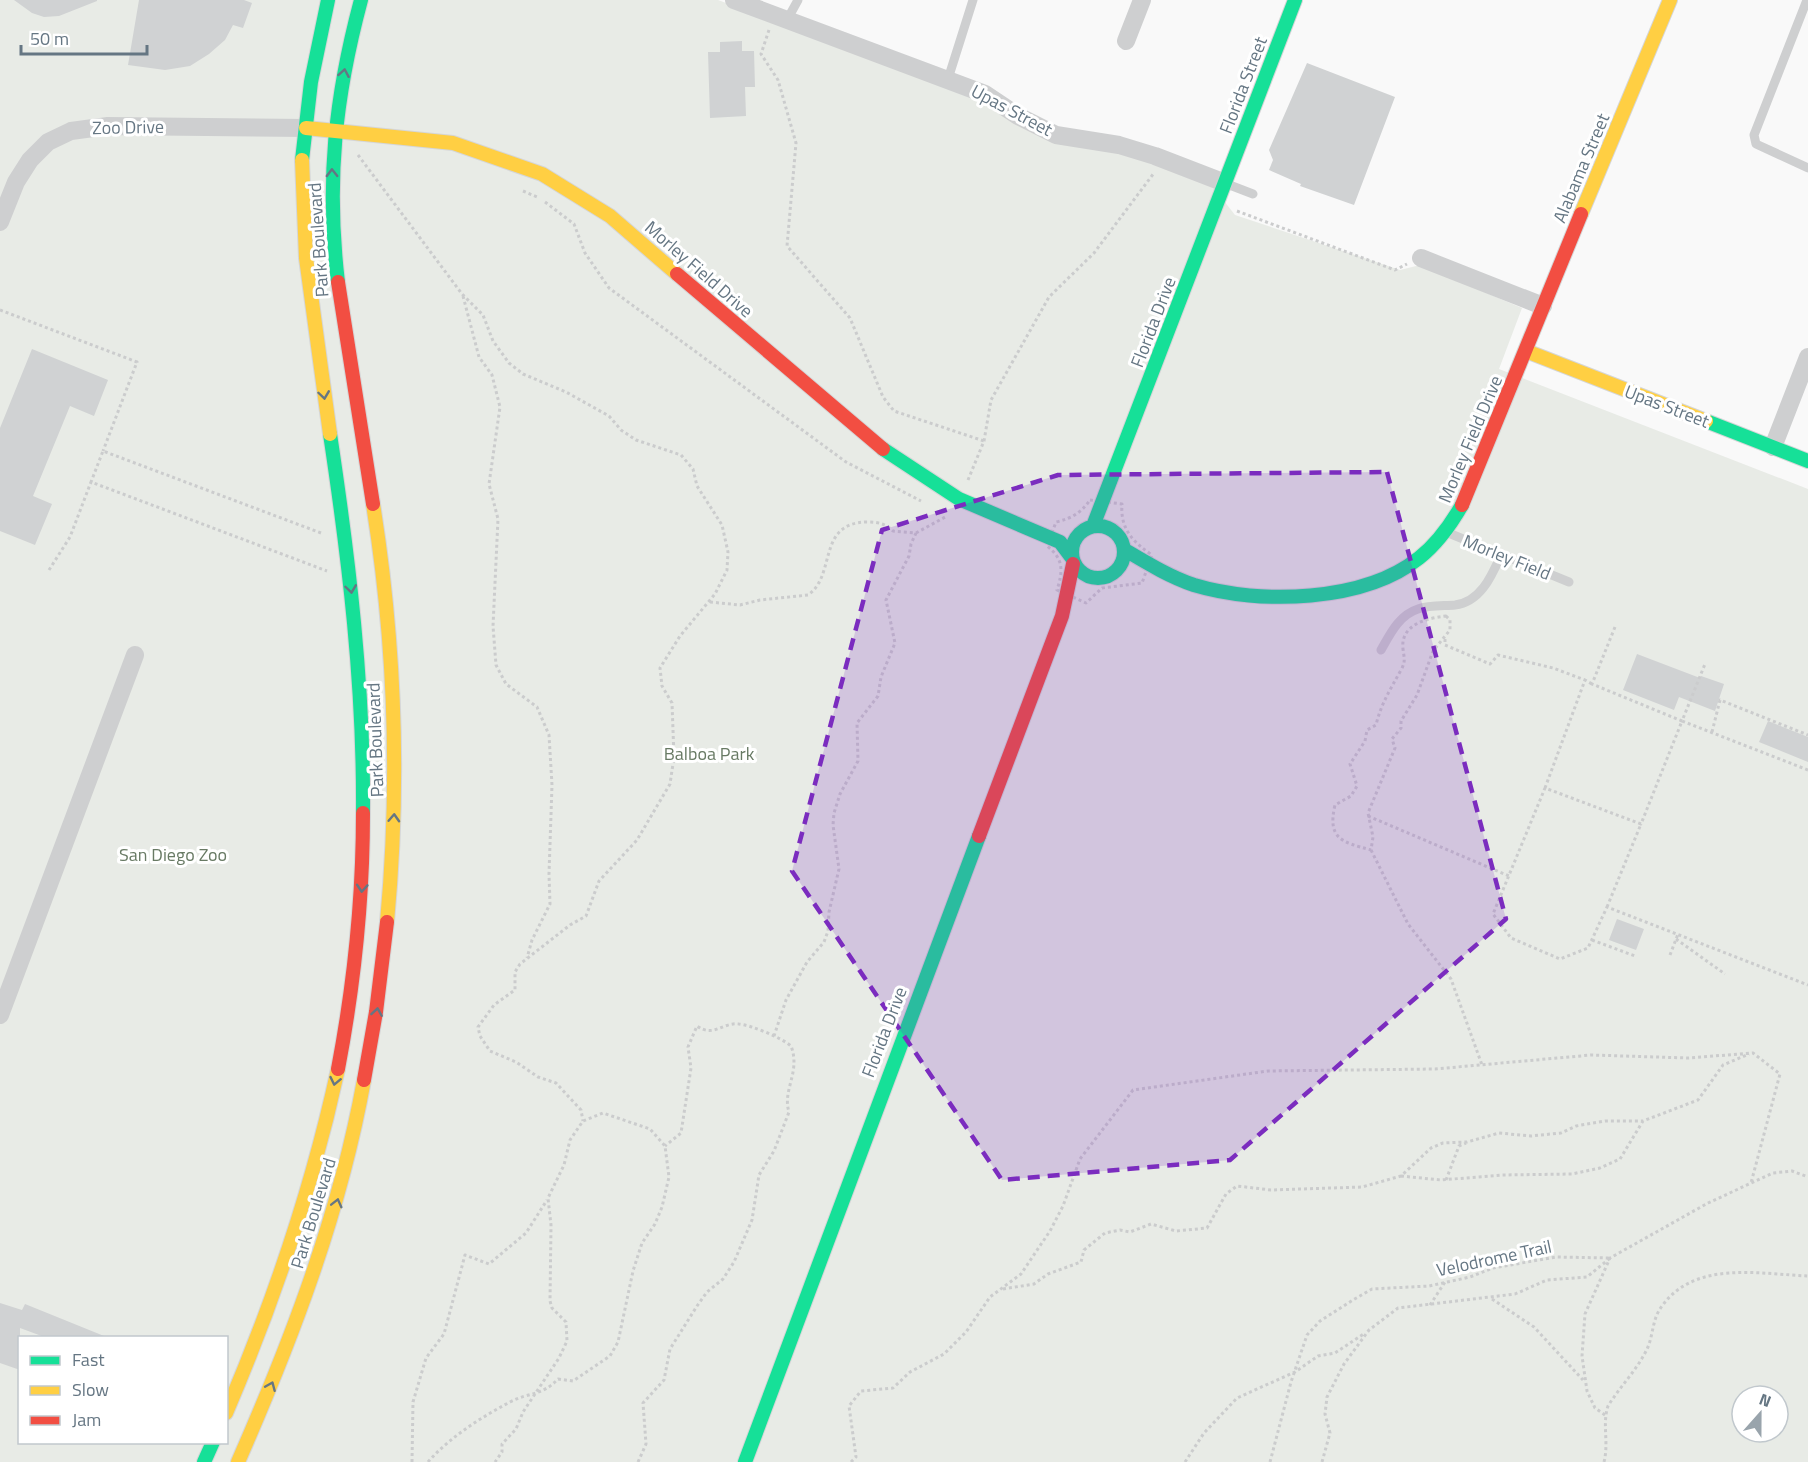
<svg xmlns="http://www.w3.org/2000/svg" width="1808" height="1462" font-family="'Titillium Web',sans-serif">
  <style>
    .green { fill: #e8ebe6; fill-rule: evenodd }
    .building { fill: #d0d2d3 }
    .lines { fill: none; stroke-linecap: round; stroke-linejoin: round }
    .fast-casing { stroke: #d5d6d7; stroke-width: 16 }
    .slow-casing { stroke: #d5d6d7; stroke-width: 16 }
    .jam-casing { stroke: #d5d6d7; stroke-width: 16 }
    .path { stroke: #cbcccd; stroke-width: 3; stroke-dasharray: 3 3; stroke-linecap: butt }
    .lane { stroke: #cecfd0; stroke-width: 9 }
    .street { stroke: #cecfd0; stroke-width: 18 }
    .fast { stroke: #16e098; stroke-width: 14 }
    .slow { stroke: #ffcf43; stroke-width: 14 }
    .jam { stroke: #f24e42; stroke-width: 14 }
    .oneway { stroke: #657683 }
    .marked { fill: #7b2cbf; fill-opacity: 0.2; stroke: #7b2cbf; stroke-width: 4.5; stroke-dasharray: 12 8; stroke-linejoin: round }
    .labels { text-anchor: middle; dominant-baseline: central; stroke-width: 6; stroke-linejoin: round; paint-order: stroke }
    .street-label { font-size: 18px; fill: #657683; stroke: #fff }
    .park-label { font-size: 18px; fill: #687a64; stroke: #fff }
  </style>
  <rect width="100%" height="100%" fill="#f9f9f9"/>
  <!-- green -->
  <path class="green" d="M0,0H718L1210,183L1235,215L1400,270L1420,265L1522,308L1499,369L1808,489V1462H0ZM20,1338H226V1442H20ZM1742,1396H1778V1432H1742Z"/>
  <!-- building -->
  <path class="building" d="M14,0H97V1L59,16L44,17L32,13Z
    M139,0H244L252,3L243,28L233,25L225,40L209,54L190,66L165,70L128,65Z
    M742,41V51H754L755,87H745L746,116L710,118L708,52H720V42Z
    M1307,63L1395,97L1354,205L1300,186L1301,184L1269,170L1273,160L1269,150Z
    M32,349L108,380L94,416L70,406L33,496L52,504L35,545L0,531V428Z
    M1637,654L1700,678L1701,676L1724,684L1715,711L1679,697L1674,710L1623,690Z
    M1768,721L1808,737V762L1759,742Z
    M1617,919L1644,929L1636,950L1609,940Z
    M0,1303L22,1310L25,1304L109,1338H47L20,1328V1370L0,1363Z"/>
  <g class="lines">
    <!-- fast casing -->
    <g class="fast-casing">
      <path id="fast" d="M302,160L311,82L328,0
        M338,282C326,182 335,97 361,0
        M1706,421L1808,461
        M330,434C349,560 364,685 363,813
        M883,449L959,499L1060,542L1072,558
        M1072 552a26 26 0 1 1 52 0a26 26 0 1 1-52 0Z
        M1093,526L1295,0
        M1125,550C1147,563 1170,577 1194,585C1260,605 1364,602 1419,558C1437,544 1451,524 1462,505
        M204,1462L213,1442
        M745,1462L979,836"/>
    </g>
    <!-- slow casing -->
    <g class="slow-casing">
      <path id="slow" d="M306,128L453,143L542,174L610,216L677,274
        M302,160L306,258L330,434
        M1581,214L1670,0
        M1526,351L1706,421
        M373,504C395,642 400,783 387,922
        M226,1413C274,1301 312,1189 338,1069
        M238,1462C292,1339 340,1213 364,1080"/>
    </g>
    <!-- jam casing -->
    <g class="jam-casing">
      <path id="jam" d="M677,274L883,449
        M338,282L373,504
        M1462,505L1581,214
        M979,836L1062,616L1073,564
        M338,1069C354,985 363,899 363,813
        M364,1080L376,1012L387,922"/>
    </g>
    <!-- path -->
    <path class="path" d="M769,30L761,54L778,80L796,143L787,246L850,318L883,397L894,411L984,441
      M358,155L462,294L483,315L493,341L509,363L523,374L566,392L609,416L621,430L636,440L681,455L693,469L697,486L722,525L728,552L727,570L715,594L680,636L660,668L662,686L672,703L674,757L670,784L637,840L599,881L586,916L570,925L520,964L515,972V990L494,1005L478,1027L480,1036L490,1051L516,1062L538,1077L556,1083L581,1110L583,1121
      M523,191L537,197
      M545,202L574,224L585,253L609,288L846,462L921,501
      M1237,211L1395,270L1407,264
      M463,296L479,357L492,375L500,407L489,484L498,519L493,626L496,665L506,684L537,707L549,735L552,785L549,874L550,904L532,940L527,958
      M0,310L137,362L103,451
      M968,480L984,441L991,400L1049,297L1094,253L1154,173
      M1090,500L1122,504C1120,529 1133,542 1152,555L1142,583L1102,588L1086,603L1057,590C1063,571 1064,559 1047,546L1056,522C1072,518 1081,513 1090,500Z
      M321,533L103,451L91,482L327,571
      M916,533L947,516
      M49,570L70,537L91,482
      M710,602L740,605L760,600L808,595C837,575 816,522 868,522C878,522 886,524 893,531L916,533L911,544L909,556L886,600L895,643L881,677L878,696L857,723L858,761L840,794L834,813L833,825L839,869L829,912L828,931L824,942L807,962L786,1000L774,1036
      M1446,616L1450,620V630L1433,651L1417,695L1401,721V728L1392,739L1395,748L1368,813L1373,837L1371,850C1342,842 1327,839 1335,805L1351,796L1357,786L1350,764L1365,741L1367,730L1376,725C1381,704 1390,690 1401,670C1406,661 1404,658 1403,649C1400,624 1428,618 1446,616Z
      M1615,627L1592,684L1682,721L1705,664
      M1445,639V645L1490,664L1498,655L1553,668L1585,680
      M1712,732L1720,700L1808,735
      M1808,770L1682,721L1641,824L1545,788L1493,914L1511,938L1560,959L1588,948L1607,907L1808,985
      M1545,788L1585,680L1592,684
      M1368,816L1509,876
      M1371,850L1408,924L1451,979L1482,1065
      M1607,907L1641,824
      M1676,939L1725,974
      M1592,940L1635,956
      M1670,955L1678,934
      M1401,1176L1441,1180L1502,1175L1572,1174L1600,1168L1620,1159L1643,1121L1698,1100L1723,1065L1749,1054
      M1446,1180L1459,1146L1466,1143
      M1003,1289L1034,1284L1048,1274L1081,1262L1084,1250L1105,1233L1120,1230L1130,1232L1151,1224L1176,1231L1207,1228L1226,1194L1237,1186L1271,1190L1362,1187L1401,1176L1431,1148L1443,1143L1467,1142L1499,1133L1531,1136L1561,1133L1576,1126L1605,1121H1643
      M1492,1299L1534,1327L1583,1380
      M1430,1305L1445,1282
      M1605,1415L1595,1408L1587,1391L1582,1356L1585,1314L1610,1258L1708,1203L1773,1173L1792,1171L1808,1177
      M412,1462L413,1402L426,1358L444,1334L465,1255L489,1264L526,1233L547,1200
      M428,1462C450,1437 480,1418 510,1402C529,1392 542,1396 558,1379L573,1381L610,1356L618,1342L633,1271L642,1243L655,1224L662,1207L669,1177L665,1146L650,1129L603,1113L583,1121L570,1140L564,1165L548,1198L551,1225L550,1301L552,1308L566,1322L567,1341L559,1358L523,1412L516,1429L502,1444V1452L495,1462
      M638,1462L646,1444L643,1403L664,1380L670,1349L697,1306L707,1292L723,1279L734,1262L752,1220L759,1175L774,1151L789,1112C782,1090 801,1072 791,1046C782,1038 751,1025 739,1024C722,1022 714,1038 697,1026L688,1047L691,1068L681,1133L665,1146
      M851,1462L856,1457L849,1406L861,1391L893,1388L910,1372L944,1354L966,1332L990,1297L1021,1274L1050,1231L1063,1206L1080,1159L1133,1090L1268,1071L1435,1069L1591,1055L1688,1058L1753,1053L1780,1074L1751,1183
      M1185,1462L1204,1433L1237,1398L1295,1372L1318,1356L1335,1353L1365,1333
      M1270,1462L1291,1382L1307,1335L1320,1321L1353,1300L1372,1289L1429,1286L1470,1277L1493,1268L1556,1257L1610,1258
      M1322,1462L1330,1433L1325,1414L1327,1397L1344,1364L1369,1330L1398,1308L1515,1294L1547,1280L1587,1277L1609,1259
      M1604,1462C1609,1443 1602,1424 1608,1406C1619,1388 1635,1372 1645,1353C1654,1338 1651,1320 1662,1306C1695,1260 1759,1274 1808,1276"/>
    <!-- lane -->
    <path class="lane" d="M1807,0L1754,135L1756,144L1808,168
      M787,20L798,0
      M948,79L973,0
      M1227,184L1253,194
      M1446,532L1569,582
      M1381,650C1390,634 1399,615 1418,609C1429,605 1444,606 1455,605C1481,602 1492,575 1501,555"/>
    <!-- street -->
    <path class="street" d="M734,0L985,94L1018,116L1056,135L1119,145L1155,156L1225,183
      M1126,41L1142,0
      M0,222L16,182L30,160L48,142L71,131L108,126L306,128
      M1421,258L1543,306
      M1773,447L1808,357
      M0,1015L135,655"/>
    <!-- fast -->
    <use href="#fast" class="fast"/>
    <!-- slow -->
    <use href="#slow" class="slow"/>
    <!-- jam -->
    <use href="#jam" class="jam"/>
  </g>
  <!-- one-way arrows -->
  <defs><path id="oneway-chevron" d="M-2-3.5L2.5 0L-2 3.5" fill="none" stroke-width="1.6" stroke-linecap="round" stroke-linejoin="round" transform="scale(1.5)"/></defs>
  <g class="oneway">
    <use href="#oneway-chevron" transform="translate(344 73) rotate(-80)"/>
    <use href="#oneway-chevron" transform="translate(332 173) rotate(-91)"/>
    <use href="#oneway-chevron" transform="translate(324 395) rotate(82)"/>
    <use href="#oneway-chevron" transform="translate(351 589) rotate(82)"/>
    <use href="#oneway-chevron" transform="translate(394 818) rotate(-87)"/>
    <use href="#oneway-chevron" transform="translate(362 888) rotate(94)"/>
    <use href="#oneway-chevron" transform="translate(377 1012) rotate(-81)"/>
    <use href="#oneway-chevron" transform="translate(335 1081) rotate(102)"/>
    <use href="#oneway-chevron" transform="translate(337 1203) rotate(-76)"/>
    <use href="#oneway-chevron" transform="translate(271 1386) rotate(-67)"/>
  </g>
  <!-- marked area -->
  <path class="marked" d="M1387,472L1506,919L1230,1160L1002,1180L792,871L882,530L1058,475Z"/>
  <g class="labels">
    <!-- street labels -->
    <g class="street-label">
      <text transform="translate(1243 85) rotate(-69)">Florida Street</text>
      <text transform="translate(1012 110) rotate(28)">Upas Street</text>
      <text transform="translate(128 127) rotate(-1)">Zoo Drive</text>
      <text transform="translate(1581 168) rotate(-67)">Alabama Street</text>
      <text transform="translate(318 240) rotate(-94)">Park Boulevard</text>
      <text transform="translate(699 269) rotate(41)">Morley Field Drive</text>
      <text transform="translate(1153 322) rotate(-69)">Florida Drive</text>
      <text transform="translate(1667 406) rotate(21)">Upas Street</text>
      <text transform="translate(1470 439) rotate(-67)">Morley Field Drive</text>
      <text transform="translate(1507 557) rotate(22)">Morley Field</text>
      <text transform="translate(375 740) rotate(-92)">Park Boulevard</text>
      <text transform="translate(884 1032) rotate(-69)">Florida Drive</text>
      <text transform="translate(313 1213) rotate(-73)">Park Boulevard</text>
      <text transform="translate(1494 1258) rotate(-12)">Velodrome Trail</text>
    </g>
    <!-- park labels -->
    <g class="park-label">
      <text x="709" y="753">Balboa Park</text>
      <text x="173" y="854">San Diego Zoo</text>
    </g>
  </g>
  <!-- legend -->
  <rect x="18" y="1336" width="210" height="108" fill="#ffffff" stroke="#c1c8cd" stroke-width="1.5"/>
  <rect x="30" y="1356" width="30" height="9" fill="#16e098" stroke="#c1c8cd" stroke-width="1.5"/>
  <text x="72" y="1366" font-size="18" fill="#657683">Fast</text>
  <rect x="30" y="1386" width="30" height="9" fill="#ffcf43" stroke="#c1c8cd" stroke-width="1.5"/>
  <text x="72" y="1396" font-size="18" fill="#657683">Slow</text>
  <rect x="30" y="1416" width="30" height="9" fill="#f24e42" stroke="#c1c8cd" stroke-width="1.5"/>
  <text x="72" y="1426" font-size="18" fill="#657683">Jam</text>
  <!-- north arrow -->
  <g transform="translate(1760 1414) rotate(21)"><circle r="28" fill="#ffffff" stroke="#c1c8cd" stroke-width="1.5"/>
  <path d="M0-4.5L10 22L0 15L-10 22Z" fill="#99a4ac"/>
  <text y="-9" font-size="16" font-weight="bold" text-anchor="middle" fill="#657683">N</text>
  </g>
  <!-- scale -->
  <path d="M21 45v9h126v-9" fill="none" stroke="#657683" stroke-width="3"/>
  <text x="30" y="45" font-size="18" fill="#657683" stroke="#ffffff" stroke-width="4.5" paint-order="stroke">50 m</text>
</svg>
